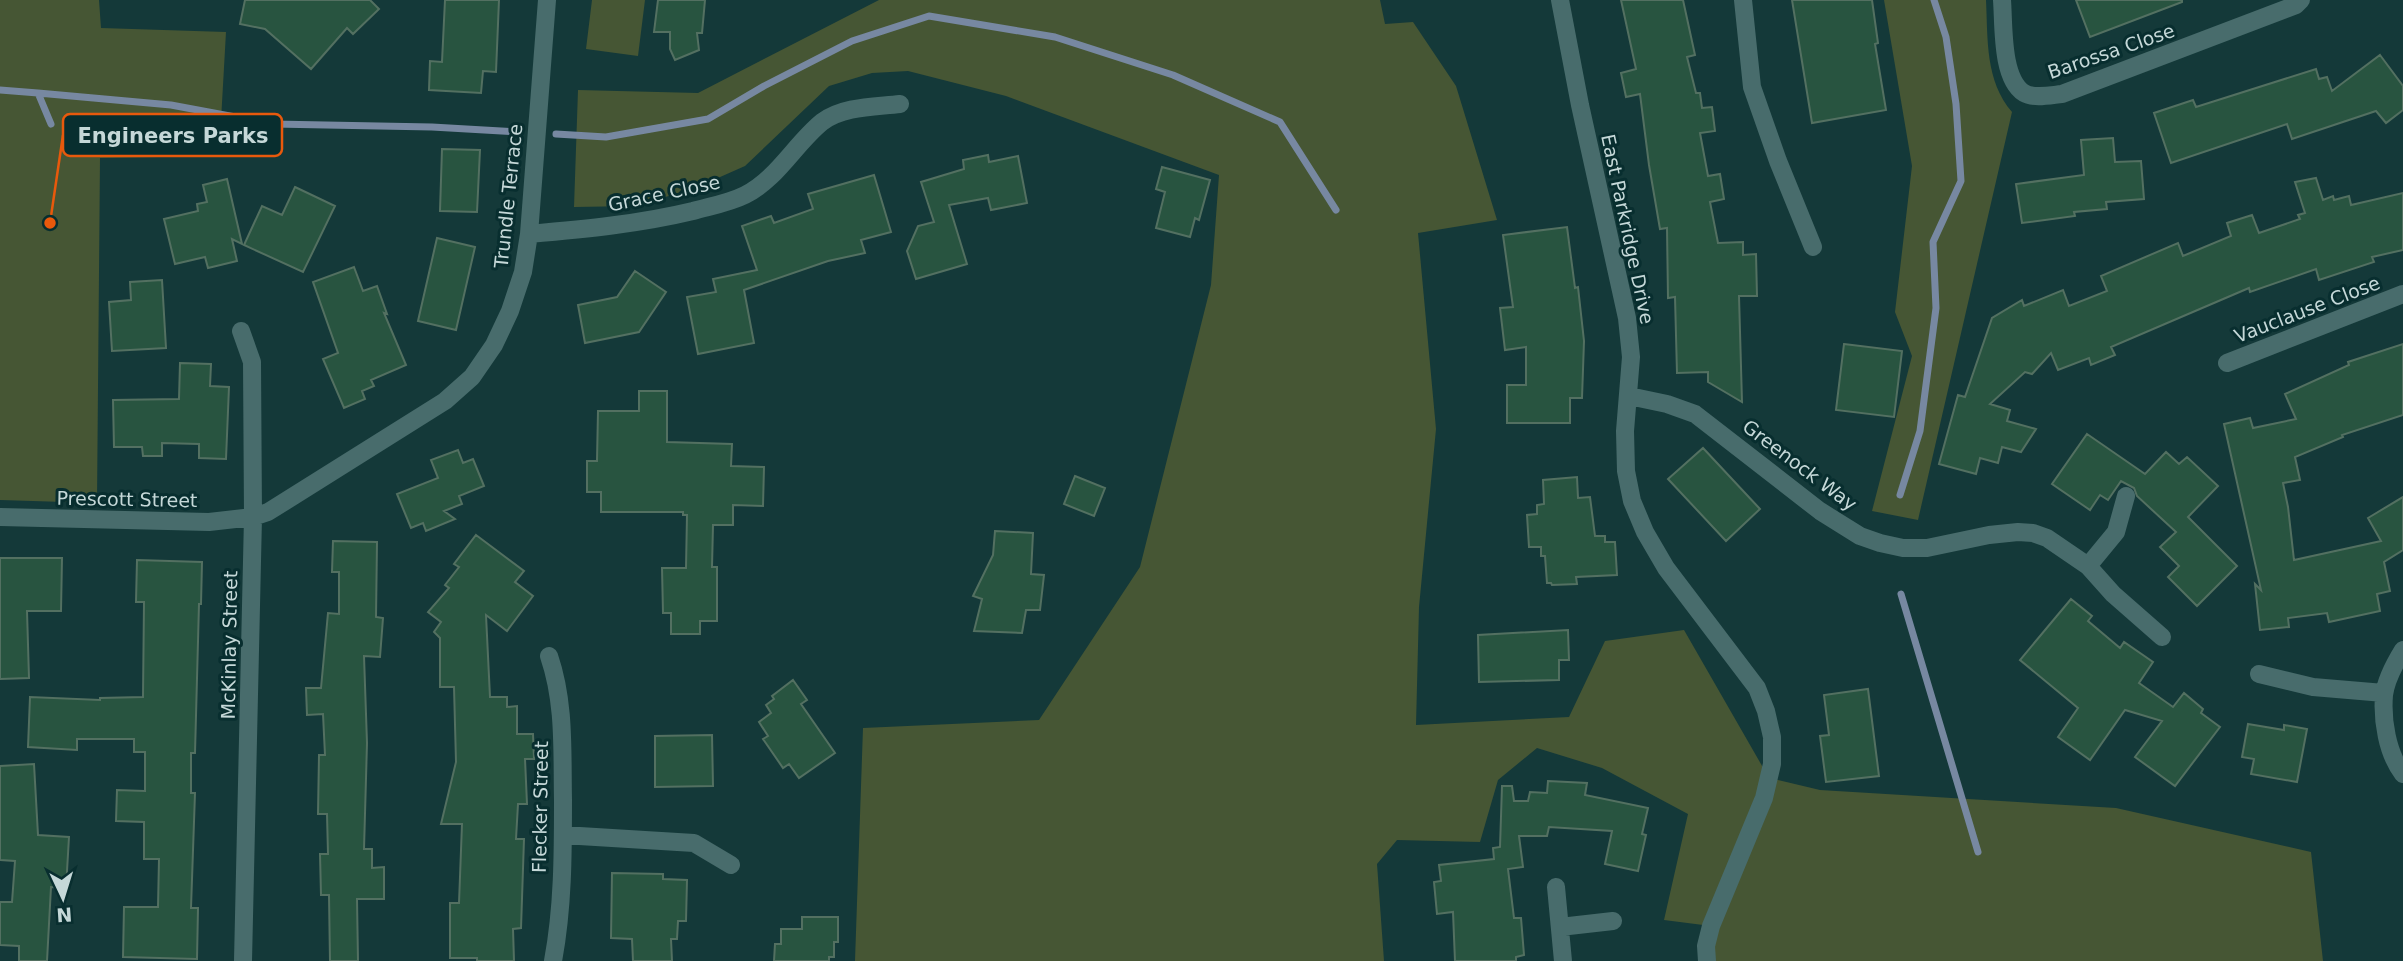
<svg xmlns="http://www.w3.org/2000/svg" width="2403" height="961" font-family="'DejaVu Sans',sans-serif">
  <style>
    .green { fill: #465634 }
    .lines { fill: none; stroke-linecap: round; stroke-linejoin: round }
    .stream { stroke: #7788a1; stroke-width: 7 }
    .building { fill: #285440; stroke: #537061; stroke-width: 2 }
    .minor { stroke: #486c6c; stroke-width: 18 }
    .labels { text-anchor: middle; dominant-baseline: central; stroke-width: 6; stroke-linejoin: round; paint-order: stroke }
    .street-label { font-size: 19px; fill: #c5d8d8; stroke: #082e2f }
    .leader { fill: none; stroke: #e8590c; stroke-width: 2.5 }
    .callout-dot { fill: #e8590c; stroke: #082e2f; stroke-width: 2.5 }
    .callout { fill: #082e2f; stroke: #e8590c; stroke-width: 2.5 }
    .callout-label { font-size: 21px; text-anchor: middle; font-weight: bold; fill: #c5d8d8 }
  </style>
  <rect width="100%" height="100%" fill="#143939"/>
  <!-- green -->
  <path class="green" d="M0,0H99L101,28L226,32L219,156L100,158L97,503L0,500Z
    M592,0H645L638,56L586,49Z
    M879,0H1380L1385,24L1413,22L1456,86L1497,220L1418,233L1436,429L1419,607L1416,725L1569,717L1605,641L1684,630L1769,778L1820,790L2116,808L2311,852L2323,961H1707L1711,926L1664,920L1688,814L1602,768L1537,748L1498,780L1480,842L1397,840L1377,864L1384,961H855L863,728L1039,720L1140,567L1211,285L1219,175L1006,96L908,71L872,73L829,86L745,166L693,189L634,206L574,207L578,90L698,93Z
    M1884,0H1986C1988,40 1985,80 2012,112L1918,520L1872,511L1912,356L1895,312L1912,166Z"/>
  <g class="lines">
    <!-- stream -->
    <path class="stream" d="M0,90L38,93L51,124
      M38,93L171,105L273,124L432,127L518,132
      M556,134L606,137L708,119L764,86L852,41L929,16L1055,37L1173,75L1280,122L1336,210
      M1900,495L1920,431L1936,308L1933,242L1961,181L1956,104L1946,37L1934,0
      M1901,594L1978,852"/>
  </g>
  <!-- building -->
  <path class="building" d="M245,0H370L379,9L353,34L347,28L311,69L265,29L240,24Z
    M445,0H499L496,72L483,71L481,93L429,90L430,61L442,62Z
    M658,0H705L702,33H697L699,50L675,60L670,49V32H654Z
    M1621,0H1683L1695,55L1687,57L1696,93H1700L1702,108L1712,107L1715,131L1700,133L1708,176L1720,174L1724,199L1710,202L1718,243L1743,242V255L1756,254L1757,296H1739L1742,402L1708,382V372L1677,373L1675,297L1668,298L1667,228L1660,229L1649,165L1640,94L1626,97L1621,73L1636,69Z
    M1792,0H1872L1878,43L1875,44L1886,110L1812,123Z
    M2076,0H2182V2L2090,37Z
    M2380,55L2403,86V110L2386,123L2376,111L2292,139L2287,124L2171,163L2154,113L2193,100L2196,107L2316,69L2319,79L2327,77L2332,91Z
    M2113,138L2115,162L2141,161L2144,199L2106,202L2107,209L2074,212L2075,216L2022,223L2016,184L2084,175L2081,140Z
    M442,149L480,150L477,212L440,211Z
    M988,155L989,162L1018,156L1027,203L991,210L988,198L949,205L967,264L916,279L907,251L918,226L934,222L921,182L964,169L963,160Z
    M1162,167L1210,180L1199,220L1195,218L1190,237L1156,228L1165,192L1156,189Z
    M874,175L891,232L861,240L865,253L828,261L744,290L754,343L698,354L687,297L716,292L713,279L757,270L742,226L771,216L774,223L813,209L808,194Z
    M2316,178L2323,200L2333,196L2334,200L2349,196L2351,205L2403,193V250L2372,257L2374,262L2319,280L2316,269L2250,292L2249,288L2111,347L2115,355L2091,365L2089,358L2058,370L2051,353L2032,374L2025,372L1990,404L2010,410L2007,421L2036,429L2021,452L2002,447L1998,463L1980,458L1976,474L1939,464L1958,395L1965,397L1992,318L2022,300L2024,306L2063,290L2069,306L2107,291L2101,276L2178,243L2183,256L2231,236L2227,223L2252,215L2259,233L2300,219L2298,215L2305,213L2295,182Z
    M227,179L242,244L232,239L237,261L208,268L205,257L175,264L164,219L198,211L197,204L207,202L203,185Z
    M295,187L335,206L303,272L244,245L262,206L282,215Z
    M1567,227L1575,288L1578,287L1584,341L1582,398H1570V423H1507V385H1526V347L1505,350L1500,308L1513,307L1503,235Z
    M437,238L475,247L456,330L418,321Z
    M354,267L363,291L377,286L387,314L384,313L406,365L371,380L374,386L362,391L365,399L344,408L323,359L338,353L313,282Z
    M635,271L666,292L639,332L585,343L578,305L617,297Z
    M162,280L166,348L112,351L109,302L131,300L130,282Z
    M1844,344L1902,351L1894,417L1836,410Z
    M2403,344V415L2342,435L2343,437L2295,457L2300,480L2283,483L2288,507L2294,560L2381,541L2368,518L2403,497V550L2384,562L2390,591L2377,594L2380,611L2329,622L2327,613L2288,618L2289,627L2260,630L2255,584L2261,590L2224,424L2250,418L2253,428L2296,419L2285,394L2349,365L2348,362Z
    M180,363L211,364L210,386L229,387L226,459L199,458V444L162,443V456H143L142,447H114L113,400L179,399Z
    M639,391H667V442L732,444L731,466L764,467L763,506L733,505V525H713L712,567H717V621H700V634H671V613H663L662,568H686L687,515H683V512H601V492H587V461H597L598,411H639Z
    M2087,434L2145,474L2166,452L2179,464L2187,457L2218,486L2188,517L2237,566L2197,606L2168,577L2179,566L2160,547L2176,532L2137,496L2134,488L2121,481L2108,500L2100,495L2090,510L2052,484Z
    M1703,448L1760,509L1726,541L1668,479Z
    M458,450L463,463L473,459L484,486L459,496L462,504L444,511L455,519L426,531L423,523L411,528L397,494L438,478L431,460Z
    M1075,476L1105,488L1094,516L1064,504Z
    M1577,477L1578,498L1590,497L1595,536H1605V542H1615L1617,575L1576,577L1577,584L1552,585L1551,583H1547L1545,556H1541V547H1529L1527,515L1537,514V505L1544,504L1543,480Z
    M995,531L1033,533L1031,574L1044,575L1040,610H1026L1022,633L974,631L982,599L973,596L993,555Z
    M476,535L524,571L515,582L533,596L507,631L486,615L490,697H507V707L517,706V734H533L534,759H525L527,804H518L516,839H524L521,928L513,929L514,961H477V958H450V903H459L462,824H441L456,762L454,687H440V638L434,632L441,622L428,612L449,588L445,585L459,567L454,564Z
    M333,541L377,542L376,617L383,618L380,657L364,656L367,743L364,849H372V868L384,867V899H357L358,961H330L329,895H321L320,854H328L327,814H318L319,755H325L323,714L307,715L306,688H321L328,613L339,614V572H332Z
    M0,558H62L61,611H27L29,678L0,679Z
    M137,560L202,562L201,604H199L195,753H191V793H195L191,908H198L197,959L123,957L124,907H158L159,859H144V822L116,821L117,790L145,791V752H134V739H77V750L28,747L30,697L100,700V698L143,697L144,602H136Z
    M2071,599L2092,616L2088,621L2120,648L2124,642L2153,662L2139,683L2173,707L2184,693L2203,709L2201,713L2220,727L2175,786L2135,757L2162,721L2125,710L2090,760L2058,737L2078,708L2020,660Z
    M1568,630L1569,660H1559V680L1479,682L1478,635Z
    M793,680L807,700L801,704L835,753L799,778L789,764L783,768L763,739L768,736L759,722L771,713L766,705L774,699L772,696Z
    M1868,689L1879,776L1826,782L1820,736L1829,735L1824,695Z
    M2248,724L2284,730V725L2307,729L2297,782L2251,774L2254,759L2242,757Z
    M712,735L713,786L655,787V736Z
    M34,764L38,835L69,837L66,888L51,887L47,961H19V946L0,945V902H12L15,861L0,860V766Z
    M1548,781L1587,783L1585,795L1648,808L1642,834L1646,835L1638,871L1605,864L1612,831L1549,827L1547,836H1519L1523,867L1508,869L1514,918H1521L1524,955L1516,957V961H1455L1453,912L1437,914L1434,882L1441,881L1439,865L1494,859L1493,848L1500,847L1502,786H1512L1514,801H1528L1530,792L1547,793Z
    M612,873L663,874V879L687,880L686,921H678L677,939H671L672,961H633L632,939L611,938Z
    M802,917H838V942H834V957H829V961H774L775,944H781V929H802Z"/>
  <g class="lines">
    <!-- minor -->
    <path class="minor" d="M1560,0L1580,105L1627,318L1631,357L1625,431L1626,471L1632,501L1645,532L1666,568L1757,688L1766,711L1772,737V764L1764,798L1711,926L1706,946L1707,961
      M1743,0L1752,87L1778,161L1813,247
      M2002,0C2004,26 2001,78 2024,93C2034,99 2051,95 2062,94L2296,5L2301,0
      M529,234C585,229 639,224 693,211C711,206 729,203 745,195C777,179 795,144 822,122C843,106 875,107 900,104
      M241,331L252,362L253,517L243,961
      M2227,363L2403,294
      M1629,396L1667,404L1695,414L1820,511L1860,536L1880,543L1903,548H1927L1989,535L2018,532L2033,533L2047,538L2088,566L2113,594L2162,637
      M0,517L209,522L253,517L268,512L445,401L472,377L494,345L510,311L523,272L529,234L547,0
      M2088,566L2116,532L2126,496
      M2403,650C2395,663 2386,679 2384,695C2382,720 2387,753 2403,774
      M549,656C565,703 562,750 563,800C563,853 563,908 553,961
      M2259,674L2313,687L2384,693
      M563,835L694,843L731,865
      M1556,887L1563,961
      M1560,927L1613,921"/>
  </g>
  <g class="labels">
    <!-- street labels -->
    <g class="street-label">
      <text transform="translate(2111 51) rotate(-19)">Barossa Close</text>
      <text transform="translate(664 193) rotate(-12)">Grace Close</text>
      <text transform="translate(508 196) rotate(-84)">Trundle Terrace</text>
      <text transform="translate(1628 229) rotate(78)">East Parkridge Drive</text>
      <text transform="translate(2307 309) rotate(-21)">Vauclause Close</text>
      <text transform="translate(1800 465) rotate(37)">Greenock Way</text>
      <text transform="translate(127 499) rotate(1)">Prescott Street</text>
      <text transform="translate(229 645) rotate(-89)">McKinlay Street</text>
      <text transform="translate(540 807) rotate(-89)">Flecker Street</text>
    </g>
  </g>
  <!-- callouts -->
  <path class="leader" d="M50 223L63 135"/>
  <circle class="callout-dot" cx="50" cy="223" r="7"/>
  <rect class="callout" x="63" y="114" width="219" height="42" rx="7"/>
  <g class="callout-label">
    <text x="173" y="143">Engineers Parks</text>
  </g>
  <!-- north arrow -->
  <g transform="translate(63 898) rotate(176)" stroke="#082e2f" stroke-width="5" paint-order="stroke">
  <path d="M0-5L12 26L0 18L-12 26Z" fill="#c5d8d8"/>
  <text y="-10" font-size="19" font-weight="bold" text-anchor="middle" fill="#c5d8d8">N</text>
  </g>
</svg>
